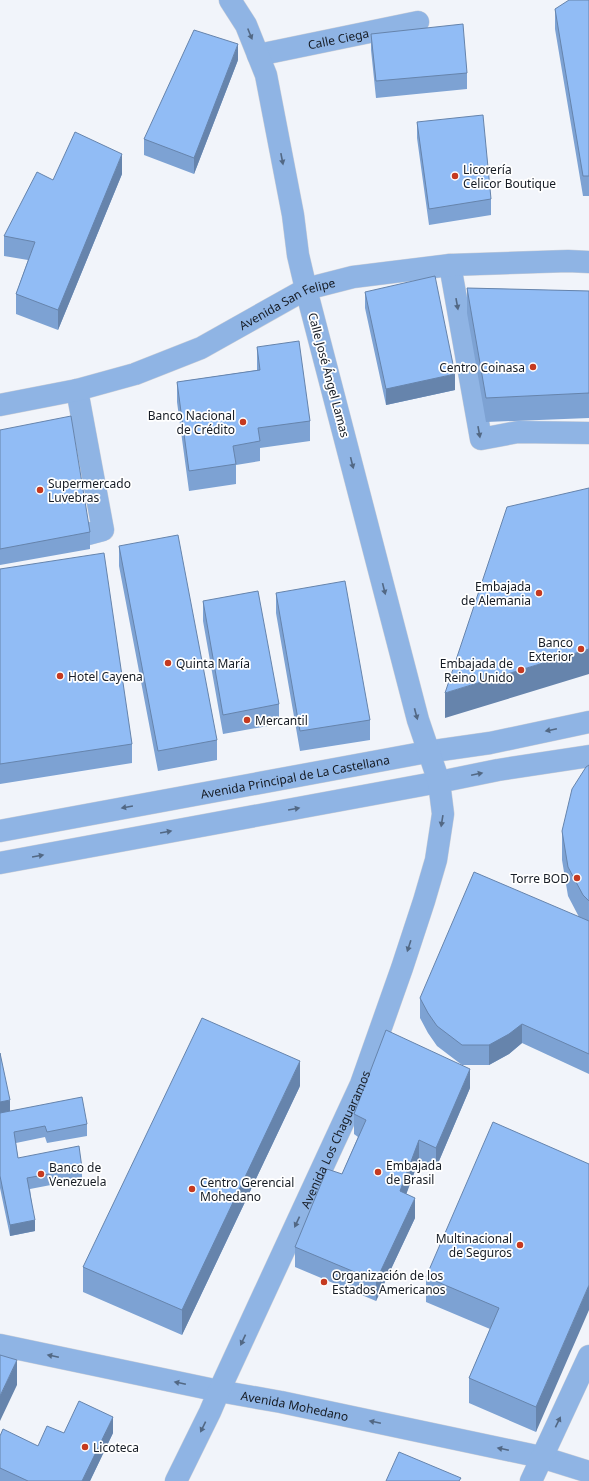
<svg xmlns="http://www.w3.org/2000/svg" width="589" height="1481" font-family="'Noto Sans',sans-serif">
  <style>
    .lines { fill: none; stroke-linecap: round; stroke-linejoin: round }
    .minor-casing { stroke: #ced1d8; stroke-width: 23 }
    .minor { stroke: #8fb4e4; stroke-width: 22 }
    .wall { fill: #7da2d3 }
    .shaded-wall { fill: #6684ac }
    .building { fill: #91bcf5; stroke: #6684ac }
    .oneway { fill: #526884 }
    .poi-dot { fill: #c53a20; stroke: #fff; stroke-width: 1.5 }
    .labels { text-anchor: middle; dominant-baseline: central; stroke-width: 3.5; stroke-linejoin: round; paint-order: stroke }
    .street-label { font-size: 12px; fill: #161c25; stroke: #fff }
    .poi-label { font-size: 12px; fill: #161c25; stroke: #fff; text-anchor: start }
  </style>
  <rect width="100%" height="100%" fill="#f1f4fa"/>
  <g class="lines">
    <!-- minor casing -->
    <g class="minor-casing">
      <g id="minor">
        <path id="s1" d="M258,55L418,22"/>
        <path d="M450,265L481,439L518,432L589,433"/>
        <path d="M77,390L103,530L88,534"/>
        <path id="s2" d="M0,405L77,390L135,374L201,348L306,289L353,277L450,265L568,261L589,262"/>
        <path id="s3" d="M0,831L427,752L490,743L589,722"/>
        <path d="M0,863L439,782L498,770L589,756"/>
        <path id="s4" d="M0,1345L219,1391L281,1402L541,1457L589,1472"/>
        <path id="s5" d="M176,1481L210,1412L219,1391L361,1084L402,968L424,901L436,860L443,814L439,782L418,720L306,289L298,255L293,215L266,75L246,25L230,0"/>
        <path d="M531,1481L589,1356"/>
      </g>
    </g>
    <!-- minor -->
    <use href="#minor" class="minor"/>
  </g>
  <!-- wall -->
  <path class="wall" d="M589,0V196H583L555,29V9Z
    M371,34L467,73V89L376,98L371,50Z
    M238,60L194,174L144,155V139Z
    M417,122L491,199V215L429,225L417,138Z
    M122,174L58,330L16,314V294L28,260L4,256V236L53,180Z
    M467,288L589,291V418L486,422L467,313Z
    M365,292L455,390L386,405L365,308Z
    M257,347L310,421V441L260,448V461L236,465V484L189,491L177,402V382L257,370Z
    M0,430L90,532V549L0,565Z
    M119,546L217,740V760L158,771L119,566Z
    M0,569L132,744V763L0,784Z
    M276,593L370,720V740L300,751L276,613Z
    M203,601L279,704V724L223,734L203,621Z
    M589,765V1074L522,1043L509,1054L489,1065H462L437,1046L428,1033L420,1018V998L579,917L568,896L562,860V831Z
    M0,1053L10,1111L87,1124V1136L47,1143L45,1137L16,1143L18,1158L82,1168V1179L30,1189L35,1231L10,1236L0,1188Z
    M300,1086L182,1335L83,1292V1267Z
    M470,1088L436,1168L419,1160L406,1194L415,1218L376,1301L295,1267V1247L342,1174L358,1137L354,1134V1114Z
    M589,1164L536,1432L469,1403V1378L490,1329L426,1302V1277Z
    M64,1433H113L90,1481H0V1436L38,1446Z"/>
  <!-- shaded-wall -->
  <path class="shaded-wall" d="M238,44V60L194,174V158Z
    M122,154V174L58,330V310Z
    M455,374V390L386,405V389Z
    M589,649V674L445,718V693Z
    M522,1024V1043L509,1054L489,1065V1045Z
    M300,1061V1086L182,1335V1310Z
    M470,1069V1088L436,1168V1148Z
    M10,1100V1111L0,1113V1102Z
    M419,1140V1160L400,1211V1191Z
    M415,1198V1218L376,1301V1281Z
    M35,1220V1231L10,1236V1225Z
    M589,1285V1310L536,1432V1407Z
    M17,1360V1385L0,1421V1396Z
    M113,1417V1433L90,1481H82Z"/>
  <!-- building -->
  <path class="building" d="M569,0H589V176H583L555,9Z
    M463,24L467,73L376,81L371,34Z
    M194,30L238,44L194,158L144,139Z
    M483,115L491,199L429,209L417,122Z
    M75,132L122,154L58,310L16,294L35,242L4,236L37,172L53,180Z
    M435,276L455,374L386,389L365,292Z
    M467,288L589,291V393L486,398Z
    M299,341L310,421L258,428L260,441L233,446L236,464L189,471L177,382L260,370L257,347Z
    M71,416L90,532L0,549V430Z
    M589,488V649L445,693L507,507Z
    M178,535L217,740L158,751L119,546Z
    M104,553L132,744L0,764V569Z
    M345,581L370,720L300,731L276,593Z
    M258,591L279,704L223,715L203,601Z
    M589,765V901L583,895L568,867L562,831L572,789L586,767Z
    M474,872L589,921V1054L522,1024L509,1034L489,1045H462L437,1026L428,1013L420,998Z
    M202,1018L300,1061L182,1310L83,1267Z
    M386,1030L470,1069L436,1148L419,1140L400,1191L415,1198L376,1281L295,1247L327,1169L342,1174L366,1120L354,1114Z
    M0,1053L10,1100L0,1102Z
    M82,1097L87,1124L47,1132L45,1126L14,1132L18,1158L79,1146L82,1168L27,1178L35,1220L10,1225L0,1176V1113Z
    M493,1122L589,1164V1285L536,1407L469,1378L499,1308L426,1277Z
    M0,1355L17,1360L0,1396Z
    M79,1401L113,1417L82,1481H28L0,1468V1436L3,1429L38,1446L47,1426L64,1433Z
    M399,1452L461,1478L459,1481H386Z"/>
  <!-- one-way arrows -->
  <defs><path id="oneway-solid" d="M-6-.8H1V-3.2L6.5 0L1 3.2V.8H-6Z"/></defs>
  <g class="oneway">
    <use href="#oneway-solid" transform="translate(250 34) rotate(68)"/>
    <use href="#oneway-solid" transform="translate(282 159) rotate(79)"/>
    <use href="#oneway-solid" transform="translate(457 304) rotate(80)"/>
    <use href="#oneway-solid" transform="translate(479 432) rotate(80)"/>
    <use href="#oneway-solid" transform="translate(352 463) rotate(76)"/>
    <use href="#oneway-solid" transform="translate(384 589) rotate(76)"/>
    <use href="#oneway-solid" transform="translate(416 714) rotate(75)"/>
    <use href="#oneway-solid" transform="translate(551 730) rotate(168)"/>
    <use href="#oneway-solid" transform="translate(477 774) rotate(-12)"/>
    <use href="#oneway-solid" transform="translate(127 807) rotate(170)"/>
    <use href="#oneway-solid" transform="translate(294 809) rotate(-10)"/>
    <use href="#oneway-solid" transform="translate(442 821) rotate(99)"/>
    <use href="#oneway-solid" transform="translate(166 832) rotate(-10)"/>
    <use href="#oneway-solid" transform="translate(38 856) rotate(-10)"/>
    <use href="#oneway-solid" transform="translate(409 946) rotate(108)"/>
    <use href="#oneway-solid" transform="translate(297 1222) rotate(115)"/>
    <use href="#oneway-solid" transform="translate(243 1340) rotate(115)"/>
    <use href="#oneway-solid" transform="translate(53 1356) rotate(-168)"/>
    <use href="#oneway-solid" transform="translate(180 1383) rotate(-168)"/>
    <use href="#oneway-solid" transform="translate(375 1422) rotate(-168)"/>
    <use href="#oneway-solid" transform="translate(558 1422) rotate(-64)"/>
    <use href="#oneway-solid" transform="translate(203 1427) rotate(116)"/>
    <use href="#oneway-solid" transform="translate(503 1449) rotate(-168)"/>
  </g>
  <!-- markers -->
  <g class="poi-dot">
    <circle cx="455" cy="176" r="4"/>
    <circle cx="533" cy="367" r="4"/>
    <circle cx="243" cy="422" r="4"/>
    <circle cx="40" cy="490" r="4"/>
    <circle cx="539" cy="593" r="4"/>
    <circle cx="581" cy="649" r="4"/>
    <circle cx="168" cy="663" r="4"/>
    <circle cx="521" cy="670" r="4"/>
    <circle cx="60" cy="676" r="4"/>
    <circle cx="247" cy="720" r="4"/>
    <circle cx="577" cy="878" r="4"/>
    <circle cx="378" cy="1172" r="4"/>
    <circle cx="41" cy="1174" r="4"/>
    <circle cx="192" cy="1189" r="4"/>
    <circle cx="520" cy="1245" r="4"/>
    <circle cx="324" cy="1282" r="4"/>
    <circle cx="85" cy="1447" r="4"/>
  </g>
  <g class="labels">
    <!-- street labels -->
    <g class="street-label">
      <text stroke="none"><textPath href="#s1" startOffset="82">Calle Ciega</textPath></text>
      <text stroke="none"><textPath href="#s2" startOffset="307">Avenida San Felipe</textPath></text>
      <text transform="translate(329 375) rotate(75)">Calle José Ángel Lamas</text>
      <text stroke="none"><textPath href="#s3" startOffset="300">Avenida Principal de La Castellana</textPath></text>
      <text stroke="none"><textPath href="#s5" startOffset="377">Avenida Los Chaguaramos</textPath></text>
      <text stroke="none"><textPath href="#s4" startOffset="301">Avenida Mohedano</textPath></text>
    </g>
    <!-- poi labels -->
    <g class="poi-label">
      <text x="463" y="169">Licorería<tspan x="463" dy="14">Celicor Boutique</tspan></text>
      <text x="525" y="367" text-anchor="end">Centro Coinasa</text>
      <text x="235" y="415" text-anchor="end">Banco Nacional<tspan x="235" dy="14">de Crédito</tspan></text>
      <text x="48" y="483">Supermercado<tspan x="48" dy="14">Luvebras</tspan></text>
      <text x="531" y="586" text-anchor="end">Embajada<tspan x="531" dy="14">de Alemania</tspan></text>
      <text x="573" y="642" text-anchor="end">Banco<tspan x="573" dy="14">Exterior</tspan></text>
      <text x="176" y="663">Quinta María</text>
      <text x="513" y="663" text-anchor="end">Embajada de<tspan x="513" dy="14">Reino Unido</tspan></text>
      <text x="68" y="676">Hotel Cayena</text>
      <text x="255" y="720">Mercantil</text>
      <text x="569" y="878" text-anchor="end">Torre BOD</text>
      <text x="386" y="1165">Embajada<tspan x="386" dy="14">de Brasil</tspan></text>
      <text x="49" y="1167">Banco de<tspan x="49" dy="14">Venezuela</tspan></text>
      <text x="200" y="1182">Centro Gerencial<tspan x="200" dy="14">Mohedano</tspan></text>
      <text x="512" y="1238" text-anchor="end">Multinacional<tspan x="512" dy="14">de Seguros</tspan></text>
      <text x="332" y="1275">Organización de los<tspan x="332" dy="14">Estados Americanos</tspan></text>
      <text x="93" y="1447">Licoteca</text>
    </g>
  </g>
</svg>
